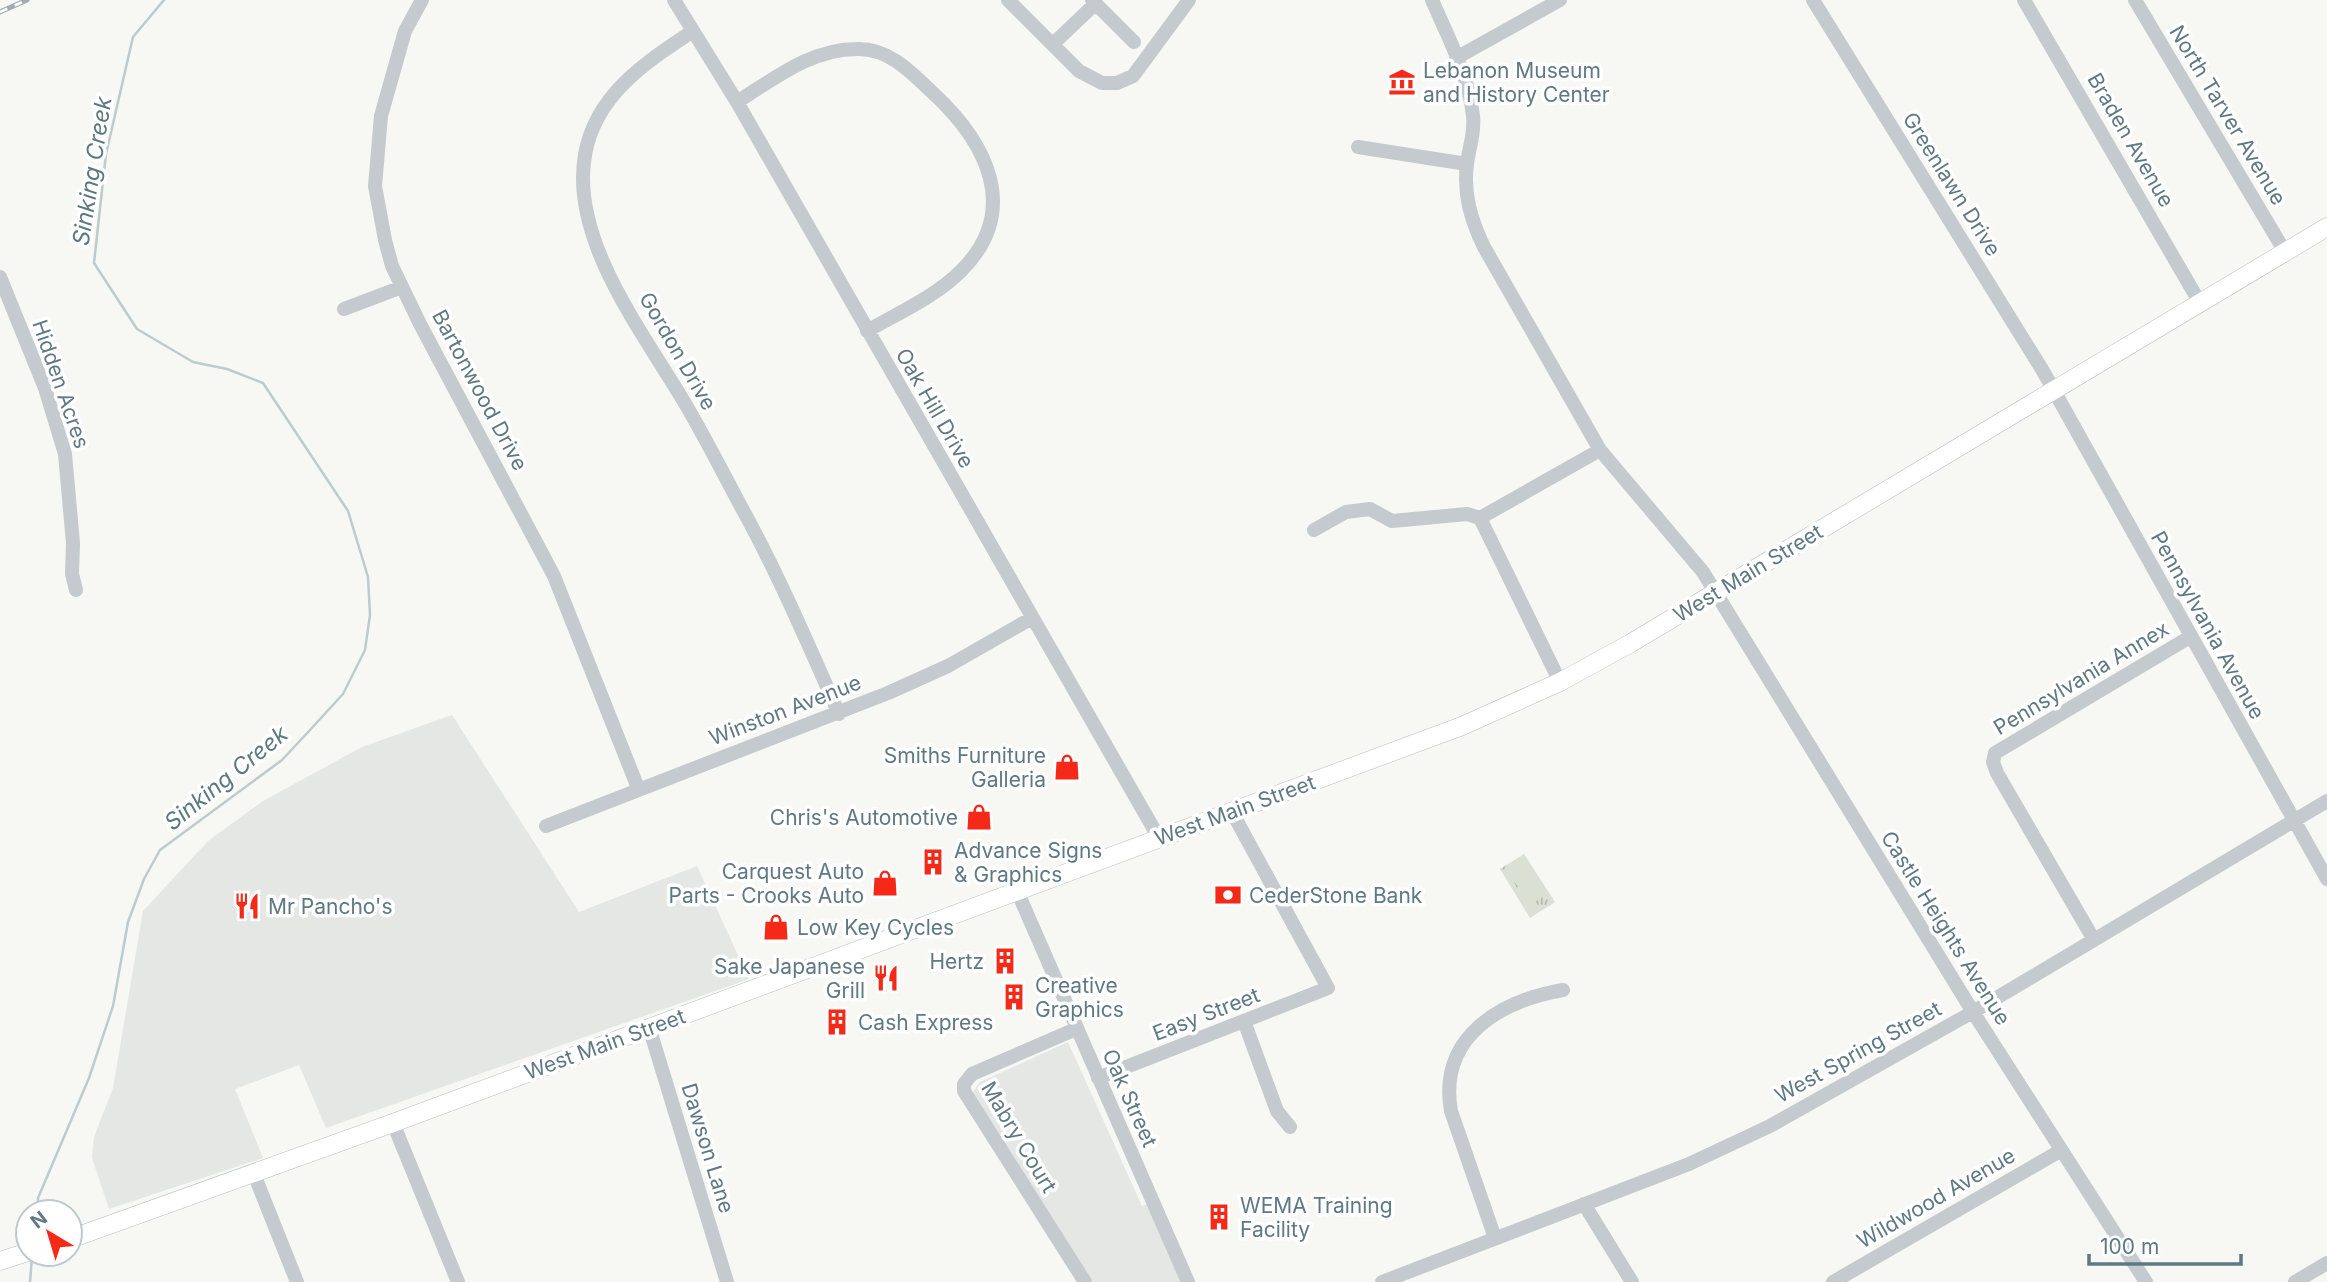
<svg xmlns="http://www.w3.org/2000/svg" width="2327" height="1282" font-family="Inter,sans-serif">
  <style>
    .built { fill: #e5e7e5 }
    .grass { fill: url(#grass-tufts) }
    .garden { fill: #dae0d4 }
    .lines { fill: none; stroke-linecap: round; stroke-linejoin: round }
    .stream { stroke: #bcccce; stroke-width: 2.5 }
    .major-casing { stroke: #b7bec0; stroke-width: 19 }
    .minor { stroke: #c4cacd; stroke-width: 14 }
    .major { stroke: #fff; stroke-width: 18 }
    .rail-casing { stroke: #a2acb0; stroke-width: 5 }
    .rail { stroke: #fff; stroke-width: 2.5; stroke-dasharray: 8; stroke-linecap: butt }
    .labels { text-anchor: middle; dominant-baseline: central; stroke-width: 7; stroke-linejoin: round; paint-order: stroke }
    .poi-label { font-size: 21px; fill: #5f7882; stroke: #fff; text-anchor: start }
    .street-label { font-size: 21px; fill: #5f7882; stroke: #fff }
    .water-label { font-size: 23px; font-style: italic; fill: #5a787d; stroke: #fff }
  </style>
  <defs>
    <pattern id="grass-tufts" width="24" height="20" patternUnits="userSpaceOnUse" patternTransform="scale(1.75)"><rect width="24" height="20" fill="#dae0d4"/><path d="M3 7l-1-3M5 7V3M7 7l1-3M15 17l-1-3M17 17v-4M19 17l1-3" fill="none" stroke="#b4bab1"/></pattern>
  </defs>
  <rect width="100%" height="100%" fill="#f7f7f4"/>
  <!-- built -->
  <path class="built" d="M452,715L579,912L697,866L749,979L326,1128L299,1065L235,1089L263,1158L109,1209L92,1158L94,1137L113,1088L143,911L208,841L263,801L362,747Z
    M1068,1042L1142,1206L1150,1203L1184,1282H1093L973,1092L980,1082Z"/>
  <!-- grass -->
  <path class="grass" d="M1524,854L1555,902L1530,918L1500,869Z"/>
  <!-- garden -->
  <path class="garden" d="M1524,866L1544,896L1530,905L1510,875Z"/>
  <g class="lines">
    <!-- stream -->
    <path class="stream" d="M38,1212V1198L89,1078L113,1006L128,922L144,879L160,850L282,760L310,730L343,694L365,650L370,615L368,577L348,511L263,383L227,369L193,362L137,329L94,263L106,154L133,37L164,0
      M30,1282L32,1257"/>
    <!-- major casing -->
    <g class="major-casing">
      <path id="major" d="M70,1239L393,1123L1462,726L1560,682L1631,643L2327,227
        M0,1261L28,1252"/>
    </g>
    <!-- minor -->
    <path class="minor" d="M422,0L405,31L381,116L375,186L385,240L392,266L420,324L554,576L638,788
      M674,0L737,102L1159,838
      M1008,0L1079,71L1102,83H1117L1133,76L1189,0
      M1092,0L1134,42
      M1432,0C1448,37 1469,76 1473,116C1475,134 1469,147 1467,164C1463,194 1471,220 1484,247L1600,450L1703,572L1973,1012L2146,1282
      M1813,0L2043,371L2327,879
      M2024,0L2200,303
      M2135,0L2285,252
      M693,31C646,62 595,95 585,155C570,239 642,331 683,400C705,437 724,475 744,512C780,578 809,646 839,714
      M1053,44L1095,4
      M1456,58L1560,0
      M737,102C775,78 811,49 857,49C889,48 911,72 933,93C986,142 1022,210 961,271C935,297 898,313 867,331
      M1358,147L1467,164
      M0,277L45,388L65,454L73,543L72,574L76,590
      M344,309L402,287
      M1480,518L1560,682
      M1314,530L1346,512L1370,509L1392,521L1467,514L1480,518L1600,450
      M546,826L888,693L948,666L1032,618
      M1018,893L1188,1282
      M2094,940L1997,773L1993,762L1995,753L2190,637
      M1244,1021L1277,1111L1290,1127
      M649,1027L727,1282
      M1076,1029L972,1074L964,1084V1091L1085,1282
      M1098,1078L1328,988L1232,812
      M393,1123L458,1282
      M254,1174L297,1282
      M1584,1204L1632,1282
      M1495,1238L1451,1111C1438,1037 1500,1001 1563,990
      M1382,1282L1689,1164L1770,1126L1973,1012L2327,801
      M1833,1282L2060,1151
      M2295,1282L2327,1263"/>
    <!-- major -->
    <use href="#major" class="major"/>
    <!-- rail casing -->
    <g class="rail-casing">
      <path id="rail" d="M0,12L27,0"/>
    </g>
    <!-- rail -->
    <use href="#rail" class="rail"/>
  </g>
  <!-- icons -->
  <defs>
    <g id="museum-bare" transform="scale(2.1)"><path d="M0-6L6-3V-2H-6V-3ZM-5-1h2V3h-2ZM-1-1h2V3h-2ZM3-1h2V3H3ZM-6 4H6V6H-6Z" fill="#f42917" stroke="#fff" stroke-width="2.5" paint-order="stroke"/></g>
    <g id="shop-bare" transform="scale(2.1)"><path d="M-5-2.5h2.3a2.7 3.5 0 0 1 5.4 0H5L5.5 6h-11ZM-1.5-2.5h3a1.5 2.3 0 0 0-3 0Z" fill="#f42917" stroke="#fff" stroke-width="2.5" paint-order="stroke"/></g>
    <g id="building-bare" transform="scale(2.1)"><path d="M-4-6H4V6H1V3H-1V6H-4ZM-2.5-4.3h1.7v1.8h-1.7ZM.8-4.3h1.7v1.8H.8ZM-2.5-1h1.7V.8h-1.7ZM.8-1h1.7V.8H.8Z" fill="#f42917" stroke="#fff" stroke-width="2.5" paint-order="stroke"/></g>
    <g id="bank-bare" transform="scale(2.1)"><path d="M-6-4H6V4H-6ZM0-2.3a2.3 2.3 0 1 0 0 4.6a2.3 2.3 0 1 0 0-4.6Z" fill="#f42917" stroke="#fff" stroke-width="2.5" paint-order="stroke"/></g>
    <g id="restaurant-bare" transform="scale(2.1)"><path d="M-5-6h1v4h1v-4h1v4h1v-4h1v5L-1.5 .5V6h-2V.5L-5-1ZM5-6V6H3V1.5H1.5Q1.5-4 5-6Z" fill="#f42917" stroke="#fff" stroke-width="2.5" paint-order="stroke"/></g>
  </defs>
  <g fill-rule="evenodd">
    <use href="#museum-bare" x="1402" y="82"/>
    <use href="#shop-bare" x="1067" y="767"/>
    <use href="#shop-bare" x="979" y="817"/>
    <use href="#building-bare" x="933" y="862"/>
    <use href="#shop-bare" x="885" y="883"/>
    <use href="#bank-bare" x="1228" y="895"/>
    <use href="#restaurant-bare" x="247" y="906"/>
    <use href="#shop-bare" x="776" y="927"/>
    <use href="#building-bare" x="1005" y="961"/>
    <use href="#restaurant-bare" x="886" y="978"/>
    <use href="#building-bare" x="1014" y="997"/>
    <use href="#building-bare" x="837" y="1022"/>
    <use href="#building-bare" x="1219" y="1217"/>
  </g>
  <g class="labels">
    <!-- poi labels -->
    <g class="poi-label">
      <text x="1423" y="70">Lebanon Museum<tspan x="1423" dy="24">and History Center</tspan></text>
      <text x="1046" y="755" text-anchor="end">Smiths Furniture<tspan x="1046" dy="24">Galleria</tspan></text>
      <text x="958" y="817" text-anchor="end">Chris's Automotive</text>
      <text x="954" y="850">Advance Signs<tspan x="954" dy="24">&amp; Graphics</tspan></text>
      <text x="864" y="871" text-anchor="end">Carquest Auto<tspan x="864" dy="24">Parts - Crooks Auto</tspan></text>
      <text x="1249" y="895">CederStone Bank</text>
      <text x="268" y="906">Mr Pancho's</text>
      <text x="797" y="927">Low Key Cycles</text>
      <text x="984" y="961" text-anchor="end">Hertz</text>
      <text x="865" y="966" text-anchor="end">Sake Japanese<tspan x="865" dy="24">Grill</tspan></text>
      <text x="1035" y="985">Creative<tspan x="1035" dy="24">Graphics</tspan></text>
      <text x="858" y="1022">Cash Express</text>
      <text x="1240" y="1205">WEMA Training<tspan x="1240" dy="24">Facility</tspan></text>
    </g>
    <!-- street labels -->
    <g class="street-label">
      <text transform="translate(2228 115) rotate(59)">North Tarver Avenue</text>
      <text transform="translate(2131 140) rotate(60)">Braden Avenue</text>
      <text transform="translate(1952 184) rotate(58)">Greenlawn Drive</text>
      <text transform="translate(678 351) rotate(60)">Gordon Drive</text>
      <text transform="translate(61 384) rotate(71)">Hidden Acres</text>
      <text transform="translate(480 390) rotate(62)">Bartonwood Drive</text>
      <text transform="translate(935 408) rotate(60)">Oak Hill Drive</text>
      <text transform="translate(1748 573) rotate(-31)">West Main Street</text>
      <text transform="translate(2208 625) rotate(61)">Pennsylvania Avenue</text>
      <text transform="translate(2081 678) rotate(-31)">Pennsylvania Annex</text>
      <text transform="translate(785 710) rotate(-21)">Winston Avenue</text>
      <text transform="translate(1235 810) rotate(-20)">West Main Street</text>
      <text transform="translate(1946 928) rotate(58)">Castle Heights Avenue</text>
      <text transform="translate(1206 1014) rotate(-21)">Easy Street</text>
      <text transform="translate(605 1044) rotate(-20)">West Main Street</text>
      <text transform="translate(1858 1052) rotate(-29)">West Spring Street</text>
      <text transform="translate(1130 1098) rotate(66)">Oak Street</text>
      <text transform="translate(1019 1137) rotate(59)">Mabry Court</text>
      <text transform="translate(708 1148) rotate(73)">Dawson Lane</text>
      <text transform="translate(1936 1198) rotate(-30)">Wildwood Avenue</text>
    </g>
    <!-- water labels -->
    <g class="water-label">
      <text transform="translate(92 171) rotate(-81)">Sinking Creek</text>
      <text transform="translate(226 778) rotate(-39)">Sinking Creek</text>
    </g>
  </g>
  <!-- north arrow -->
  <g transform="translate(49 1233) rotate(322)"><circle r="33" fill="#ffffff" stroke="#bfc9cd" stroke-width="2"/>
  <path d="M0-5L12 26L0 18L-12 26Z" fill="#f42917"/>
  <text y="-10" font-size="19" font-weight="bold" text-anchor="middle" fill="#5f7882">N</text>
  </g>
  <!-- scale -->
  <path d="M2089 1254v10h152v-10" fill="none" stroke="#5f7882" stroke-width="3.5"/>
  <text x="2100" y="1254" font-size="21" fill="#5f7882" stroke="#ffffff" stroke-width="5" paint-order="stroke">100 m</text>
</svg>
